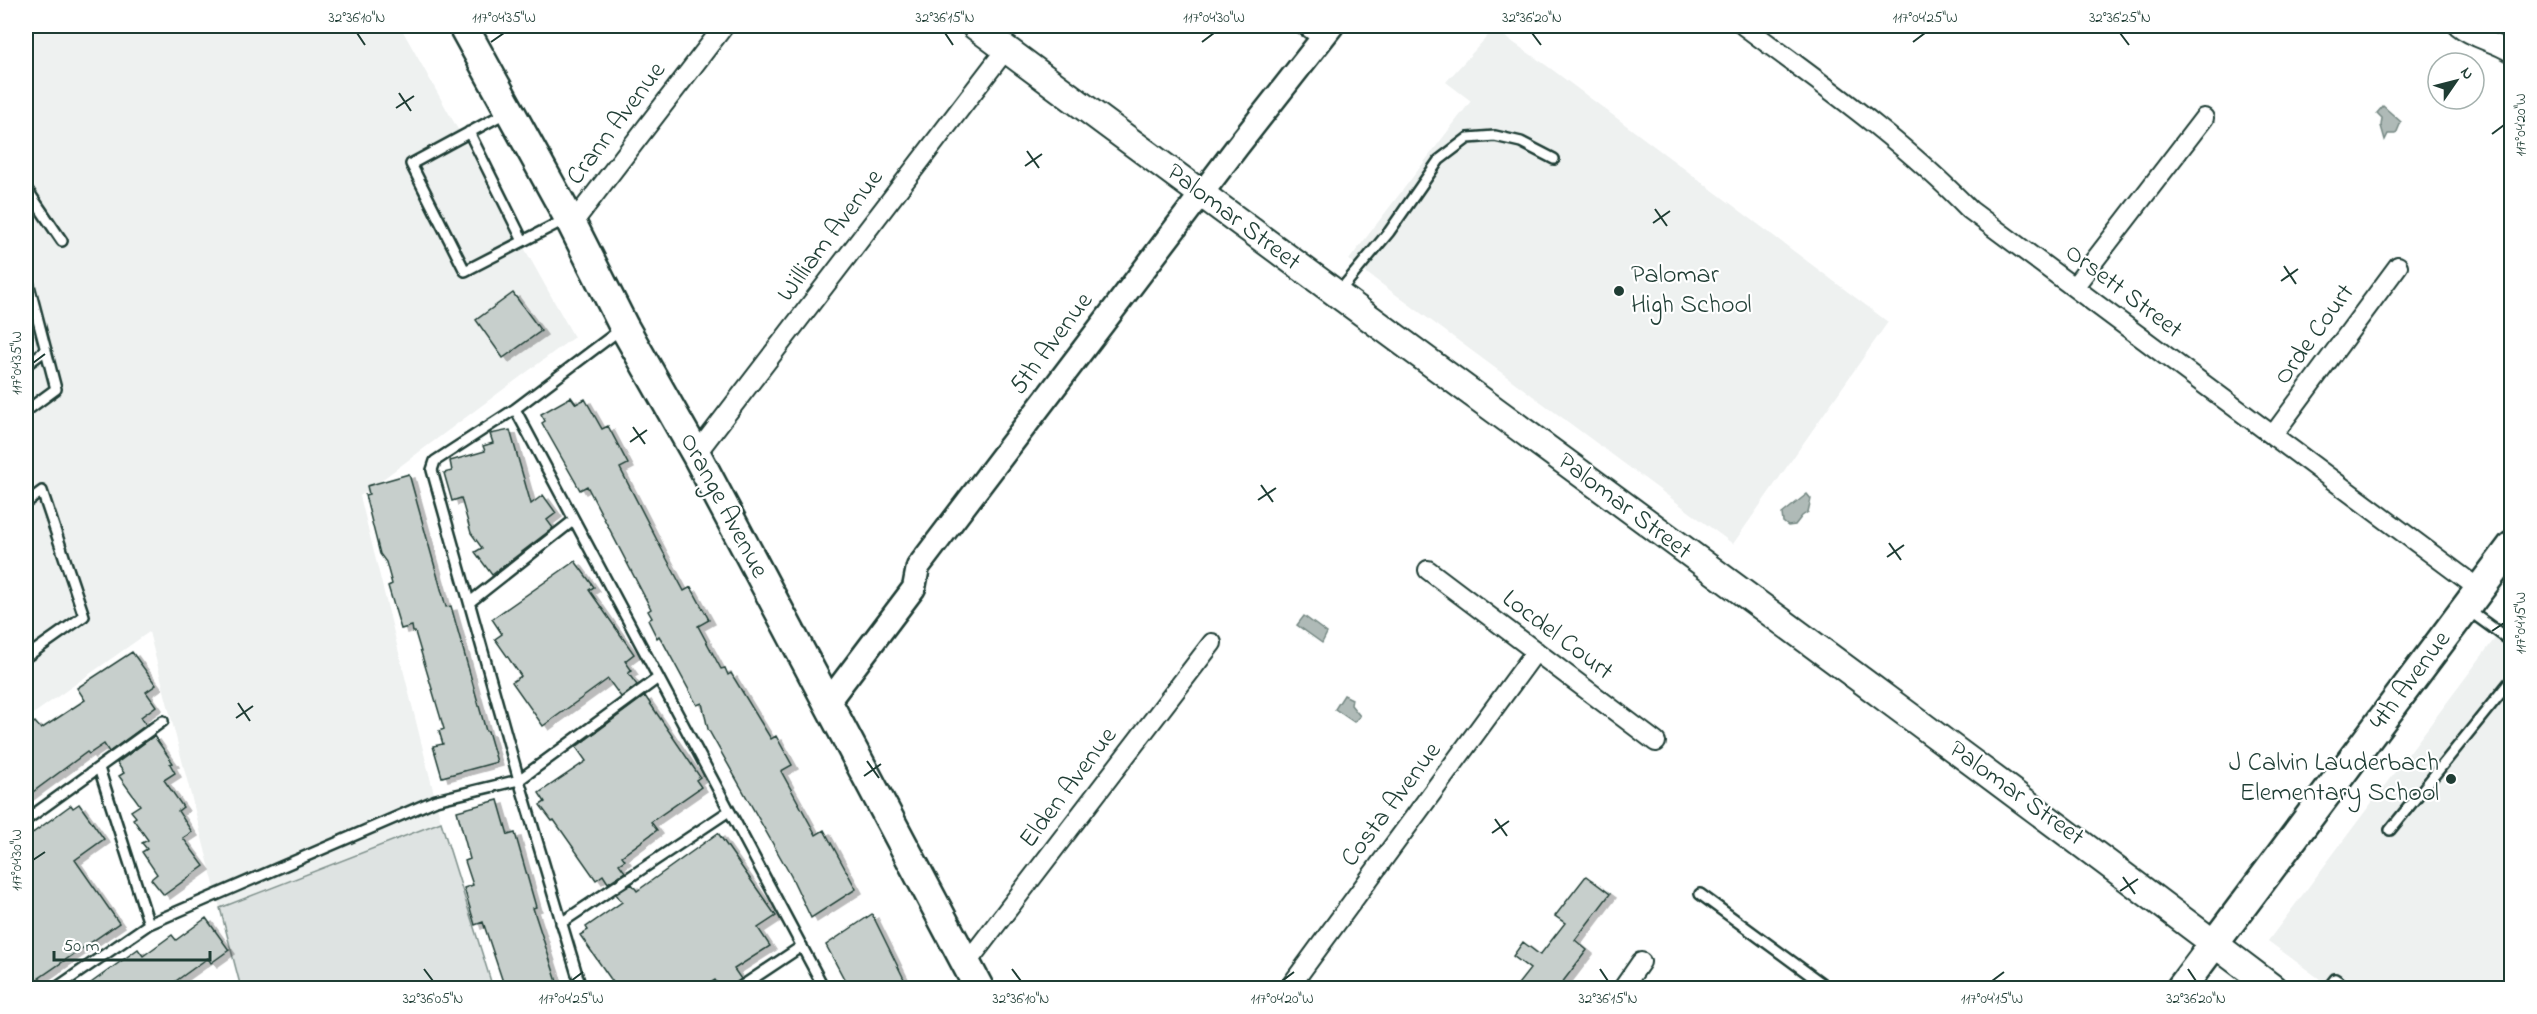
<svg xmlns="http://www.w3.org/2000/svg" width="2537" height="1014" font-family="'Indie Flower',sans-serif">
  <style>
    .built { fill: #eef1f0 }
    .green { fill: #dee3e2; stroke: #7e908b; stroke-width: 1.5 }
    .water { fill: #afbab7; stroke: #758883; stroke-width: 1.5 }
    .building { fill: #c7cfcc; stroke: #1f3d34; stroke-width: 1.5; filter: url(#shadow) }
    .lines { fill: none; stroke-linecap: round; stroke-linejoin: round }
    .service-casing { stroke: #1f3d34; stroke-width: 14 }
    .minor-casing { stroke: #1f3d34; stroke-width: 22 }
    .tertiary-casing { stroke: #1f3d34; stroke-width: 27 }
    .secondary-casing { stroke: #1f3d34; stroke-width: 30 }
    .primary-casing { stroke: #1f3d34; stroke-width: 33 }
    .service { stroke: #fff; stroke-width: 9 }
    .minor { stroke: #fff; stroke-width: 18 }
    .tertiary { stroke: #fff; stroke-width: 22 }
    .secondary { stroke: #fff; stroke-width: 26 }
    .primary { stroke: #fff; stroke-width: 28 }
    .ticks { fill: none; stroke: #1f3d34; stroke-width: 2 }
    .poi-dot { fill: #1f3d34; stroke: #fff; stroke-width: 2 }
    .labels { text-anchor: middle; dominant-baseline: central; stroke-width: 4.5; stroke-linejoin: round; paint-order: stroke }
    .street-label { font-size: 26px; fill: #1f3d34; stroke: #fff }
    .poi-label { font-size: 26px; fill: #1f3d34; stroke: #fff; text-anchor: start }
    .neatline { fill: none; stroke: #1f3d34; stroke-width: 2 }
    .ticks-label { font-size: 15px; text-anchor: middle; fill: #1f3d34 }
  </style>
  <defs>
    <filter id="shadow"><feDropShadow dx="6" dy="4" stdDeviation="0" flood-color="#0004"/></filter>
  </defs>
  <rect width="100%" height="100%" fill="#fff"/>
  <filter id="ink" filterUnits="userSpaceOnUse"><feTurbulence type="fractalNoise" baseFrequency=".0167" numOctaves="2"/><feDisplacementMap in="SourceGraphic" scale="12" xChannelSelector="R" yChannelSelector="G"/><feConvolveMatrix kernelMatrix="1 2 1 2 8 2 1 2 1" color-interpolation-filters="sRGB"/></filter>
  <g filter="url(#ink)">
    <!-- built -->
    <path class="built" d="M26,26H400L574,337L360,496L441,822L220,908L149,632L26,719Z
      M1494,29L1550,68L1888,322L1733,544L1349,260L1471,101L1446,82Z
      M2511,617V988H2332L2268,941Z"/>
    <!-- green -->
    <path class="green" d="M441,822L493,988H241L220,908Z"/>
    <!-- water -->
    <path class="water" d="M2383,106L2401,122L2396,134H2388L2385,140L2381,126L2382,118L2377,113Z
      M1807,494L1811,499L1808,512L1802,516L1795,525L1788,526L1783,522L1782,514Z
      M1304,616L1327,633L1322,643L1297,625Z
      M1344,695L1352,699L1351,705L1360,716L1354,722L1335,709Z"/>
    <!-- building -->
    <path class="building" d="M513,293L541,331L503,358L476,320Z
      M571,397L576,404L585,399L602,429L608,426L628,464L620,468L661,548L684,591L691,587L709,620L698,626L721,669L725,668L728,675L731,673L771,739L776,736L792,765L781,771L816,835L824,830L856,889L811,918L791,876L708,729L702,703L697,705L664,644L659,636L657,638L648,620L652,618L648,611L651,609L587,486L580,490L542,423L545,421L541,414Z
      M510,430L531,504L543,495L556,513L547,520L553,528L492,575L475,552L482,548L471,533L461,498L452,501L444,473L452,471L450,461L485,451L483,446L493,443L490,434Z
      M409,474L446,607L451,606L486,731H488L497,762L442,777L433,746L443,744L439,731L444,729L415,632H413L412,626L401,629L388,586L392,584L386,562L380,554L365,495L369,494L367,486Z
      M575,561L594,587L589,590L634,654L625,661L632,671L628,673L637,685L621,697L608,679L543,726L512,682L521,676L495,639L502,634L492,619Z
      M132,652L156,685L146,692L156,706L141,717L146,725L109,752L104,744L89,754L87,752L26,797V729L35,722L41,729L85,700L77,688Z
      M645,696L700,777L696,780L701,787L651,822L657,830L622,856L625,860L619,864L625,872L608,883L603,875L596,880L554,820L552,821L540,805L545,802L539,793L586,761L576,747Z
      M154,736L173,763L170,764L175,773L164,780L183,807L178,811L192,832L183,838L204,866L164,895L151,879L157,874L142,852L147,849L142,843L148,840L133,819L136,817L131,811L140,805L119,776L124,773L117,763Z
      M498,800L508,835L515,833L536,907L533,908L559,988H505L483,922L475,925L464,888L473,885L465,861L470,859L457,811Z
      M79,804L104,839L75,860L119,923L26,987V838L71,805L73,808Z
      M718,833L776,916L758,928L770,946L734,969L741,979L733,985L732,988H720L715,980L702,988H617L580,935L588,930L586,927L622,902L616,894L632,884L637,891Z
      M1586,876L1610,894L1575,940L1587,950L1558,988H1515L1530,969L1513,956L1523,942L1540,955L1565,923L1555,916Z
      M872,914L906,983L894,988H849L826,945Z
      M206,918L229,950L211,963L208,958L166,988H84L138,949L143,956L172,935L176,940Z"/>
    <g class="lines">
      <!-- service casing -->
      <g class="service-casing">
        <path id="service" d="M1299,26L1320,41
          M507,112L411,164L465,271L566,219
          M469,132L523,241
          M26,188L62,241
          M26,274L56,389L26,411
          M1338,293L1389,232L1439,160L1468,138L1495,136L1521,142L1554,159
          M26,365L46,350
          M515,409L824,988
          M26,503L42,491L84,616L26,657
          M470,602L574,520
          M2468,610L2512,642
          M99,768L149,924
          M26,820L163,721
          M2390,830L2512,679
          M1700,894L1828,988
          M561,923L729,811
          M56,988L149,924L436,800L519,780L658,678
          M581,988L519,780L432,470L435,461L515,409L621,329
          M739,988L802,946
          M2328,988L2335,979L2348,988"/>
      </g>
      <!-- minor casing -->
      <g class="minor-casing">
        <path id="minor" d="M1744,26C1822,84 1902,140 1970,210L2479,589
          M2458,26C2475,40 2494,41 2512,53
          M572,224L724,26
          M2074,287L2204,118
          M2273,435L2398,266
          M696,454L1006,49
          M1428,570L1656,742
          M966,964L1212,643
          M1289,988L1536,651
          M1623,988L1641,962"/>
      </g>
      <!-- tertiary casing -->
      <g class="tertiary-casing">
        <path id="tertiary" d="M828,702L914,588L918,567L1237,147L1332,26"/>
      </g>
      <!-- secondary casing -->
      <g class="secondary-casing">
        <path id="secondary" d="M975,26C1407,348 1844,663 2273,988"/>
      </g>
      <!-- primary casing -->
      <g class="primary-casing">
        <path id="primary" d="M463,26L572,224L624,327L696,454L979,988
          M2181,988L2512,546"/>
      </g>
      <!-- service -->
      <use href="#service" class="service"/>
      <!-- minor -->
      <use href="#minor" class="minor"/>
      <!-- tertiary -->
      <use href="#tertiary" class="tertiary"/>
      <!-- secondary -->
      <use href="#secondary" class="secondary"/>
      <!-- primary -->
      <use href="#primary" class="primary"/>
    </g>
  </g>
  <!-- ticks -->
  <path class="ticks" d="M357,33L365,45M945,33L953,45M1532,33L1541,45M2120,33L2129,45M491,42L504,33M1202,42L1214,33M1913,42L1925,33M399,93L411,111M396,108L414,96M2492,134L2504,125M1027,151L1039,168M1025,166L1042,154M1655,209L1667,226M1653,223L1670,211M2284,266L2296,284M2281,281L2298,269M33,363L45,354M633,427L645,444M630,442L647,430M1261,485L1273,502M1258,500L1276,488M1889,543L1901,560M1887,557L1904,545M2492,631L2504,623M238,703L250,721M236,718L253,706M867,761L879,778M864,776L881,764M1495,819L1507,836M1492,833L1509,821M33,860L45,852M2123,877L2135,894M2120,891L2138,879M424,969L433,981M1012,969L1021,981M1600,969L1608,981M2188,969L2196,981M571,981L583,972M1282,981L1294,972M1992,981L2004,972"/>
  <!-- markers -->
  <g class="poi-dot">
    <circle cx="1619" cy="291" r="6"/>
    <circle cx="2451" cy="779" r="6"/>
  </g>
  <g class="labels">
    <!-- street labels -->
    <g class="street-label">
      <text transform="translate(617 124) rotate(-53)">Crann Avenue</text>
      <text transform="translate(1233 218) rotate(37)">Palomar Street</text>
      <text transform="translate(831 236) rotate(-53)">William Avenue</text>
      <text transform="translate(2123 292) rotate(37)">Orsett Street</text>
      <text transform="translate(2315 335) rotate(-54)">Orde Court</text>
      <text transform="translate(1052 344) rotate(-53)">5th Avenue</text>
      <text transform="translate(723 506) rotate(62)">Orange Avenue</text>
      <text transform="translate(1624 507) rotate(37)">Palomar Street</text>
      <text transform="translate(1557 636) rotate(37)">Locdel Court</text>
      <text transform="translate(2411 681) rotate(-53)">4th Avenue</text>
      <text transform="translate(1069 788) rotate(-53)">Elden Avenue</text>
      <text transform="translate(2016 794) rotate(36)">Palomar Street</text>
      <text transform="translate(1392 805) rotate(-53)">Costa Avenue</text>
    </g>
    <!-- poi labels -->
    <g class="poi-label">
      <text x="1631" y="276">Palomar<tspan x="1631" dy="30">High School</tspan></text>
      <text x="2439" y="764" text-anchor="end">J Calvin Lauderbach<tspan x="2439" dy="30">Elementary School</tspan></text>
    </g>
  </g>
  <!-- margin -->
  <rect width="2537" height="1014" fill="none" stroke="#fff" stroke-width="66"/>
  <!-- north arrow -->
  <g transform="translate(2456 81) rotate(55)"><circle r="28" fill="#ffffff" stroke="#a5b1ae" stroke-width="1.5"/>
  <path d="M0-4.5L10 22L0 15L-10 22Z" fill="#1f3d34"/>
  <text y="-9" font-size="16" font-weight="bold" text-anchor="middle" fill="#1f3d34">N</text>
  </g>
  <!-- scale -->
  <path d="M54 951v9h156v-9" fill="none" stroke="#1f3d34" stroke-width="3"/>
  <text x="63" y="951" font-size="18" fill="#1f3d34" stroke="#ffffff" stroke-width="4.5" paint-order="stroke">50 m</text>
  <rect x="33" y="33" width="2471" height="948" class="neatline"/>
  <g class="ticks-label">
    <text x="357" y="22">32°36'10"N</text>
    <text x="504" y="22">117°04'35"W</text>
    <text x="945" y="22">32°36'15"N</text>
    <text x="1214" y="22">117°04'30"W</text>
    <text x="1532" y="22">32°36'20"N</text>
    <text x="1925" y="22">117°04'25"W</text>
    <text x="2120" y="22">32°36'25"N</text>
    <text transform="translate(2520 125) rotate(-90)" y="5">117°04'20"W</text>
    <text transform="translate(16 363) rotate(-90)" y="5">117°04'35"W</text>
    <text transform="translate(2520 623) rotate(-90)" y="5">117°04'15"W</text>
    <text transform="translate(16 860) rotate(-90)" y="5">117°04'30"W</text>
    <text x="433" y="1003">32°36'05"N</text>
    <text x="571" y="1003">117°04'25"W</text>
    <text x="1021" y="1003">32°36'10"N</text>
    <text x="1282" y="1003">117°04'20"W</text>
    <text x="1608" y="1003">32°36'15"N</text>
    <text x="1992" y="1003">117°04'15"W</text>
    <text x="2196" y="1003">32°36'20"N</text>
  </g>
</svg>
